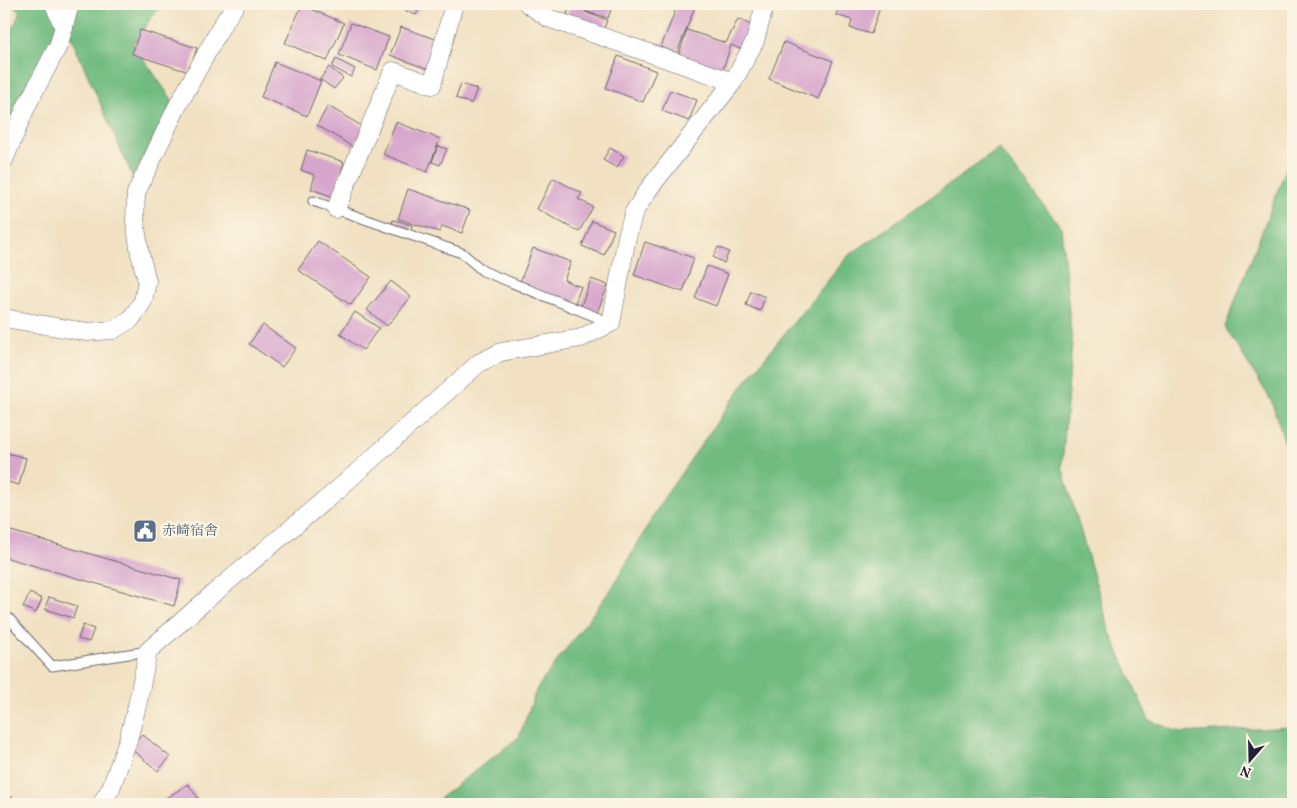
<svg xmlns="http://www.w3.org/2000/svg" width="1297" height="808" font-family="Vollkorn,'Noto Serif JP',serif">
  <style>
    .forest { fill: #71bb81; stroke: #4a6e5e }
    .building { fill: #d7a6cd }
    .lines { fill: none; stroke-linecap: round; stroke-linejoin: round }
    .lane-casing { stroke: #6a656a; stroke-width: 11 }
    .street-casing { stroke: #6a656a; stroke-width: 19 }
    .lane { stroke: #fff; stroke-width: 9 }
    .street { stroke: #fff; stroke-width: 18 }
    .labels { text-anchor: middle; dominant-baseline: central; stroke-width: 5; stroke-linejoin: round; paint-order: stroke }
    .service-label { font-size: 14px; fill: #4e5e75; stroke: #fcf5e5; text-anchor: start }
  </style>
  <rect width="100%" height="100%" fill="#fcf5e5"/>
  <filter id="ink" filterUnits="userSpaceOnUse"><feTurbulence type="fractalNoise" baseFrequency=".02" numOctaves="2"/><feDisplacementMap in="SourceGraphic" scale="10" xChannelSelector="R" yChannelSelector="G"/><feConvolveMatrix kernelMatrix="1 2 1 2 8 2 1 2 1" color-interpolation-filters="sRGB"/></filter>
  <filter id="wash" filterUnits="userSpaceOnUse"><feTurbulence type="fractalNoise" baseFrequency=".0096" numOctaves="4" result="noise"/><feDisplacementMap in="SourceGraphic" scale="20" xChannelSelector="R" yChannelSelector="G"/><feGaussianBlur stdDeviation="1.12" result="paint"/><feColorMatrix in="noise" values="0 0 0 0 0 0 0 0 0 0 0 0 0 0 0 0 0 1.4 0 .05"/><feComposite in="paint" operator="in"/></filter>
  <g filter="url(#wash)">
    <rect width="100%" height="100%" fill="#f1e1c2"/>
    <!-- forest -->
    <path class="forest" d="M12,4H161L133,44L173,101L133,177L69,33L4,158V46L20,13Z
      M1293,142V468L1271,400L1225,327L1293,151Z
      M999,149L1061,227L1072,342L1062,467L1110,632L1149,720L1181,733L1293,727V804H436L440,798L519,737L537,688L612,588L664,498L745,382L848,256Z"/>
    <g id="blocks">
      <!-- building -->
      <path class="building" d="M400,4H421L416,15L399,8Z
        M571,4H588L585,12L607,20L603,31L566,17Z
        M590,4H613L608,18L587,12Z
        M678,4H696L677,53L661,47Z
        M840,4H881L871,34L850,28L852,20L836,15Z
        M302,5L344,23L327,61L285,43Z
        M738,19L758,28L747,52L731,45L721,75L677,60L687,30L726,43Z
        M351,23L389,37L377,70L339,55Z
        M401,27L441,41L430,70L390,55Z
        M140,30L197,48L189,72L132,54Z
        M784,42L833,61L818,99L769,79Z
        M618,56L656,71L643,102L606,88Z
        M336,59L355,69L351,77L332,67Z
        M275,62L321,81L307,116L261,97Z
        M329,67L343,78L334,89L320,79Z
        M461,84L477,89L471,104L456,98Z
        M670,90L697,100L689,121L662,111Z
        M328,106L365,128L353,147L317,125Z
        M396,122L440,139L427,172L383,154Z
        M438,146L447,149L440,165L432,162Z
        M610,148L624,156L617,168L603,160Z
        M307,150L344,162L334,197L311,189L315,175L301,170Z
        M553,178L582,193L578,199L593,207L579,232L537,209Z
        M408,189L470,210L462,233L442,226L440,232L398,219Z
        M393,220L412,225L411,230L392,225Z
        M592,221L614,230L604,255L582,246Z
        M318,241L371,277L351,305L298,270Z
        M645,242L694,258L683,292L634,275Z
        M718,247L729,252L724,263L713,257Z
        M533,248L571,262L564,280L581,287L575,303L520,282Z
        M707,266L728,274L716,306L695,298Z
        M591,279L608,285L597,313L581,306Z
        M391,281L411,297L387,326L367,310Z
        M751,291L765,297L760,311L746,305Z
        M355,312L379,328L363,350L340,334Z
        M263,325L296,348L282,367L249,344Z
        M4,452L26,458L19,485L4,481Z
        M4,529L181,580L174,606L4,557Z
        M30,593L42,599L36,613L23,607Z
        M49,597L77,606L73,618L45,609Z
        M83,625L94,629L89,642L78,639Z
        M142,734L170,757L158,771L130,748Z
        M188,784L202,804H157Z
        M11,796L15,804H4V800Z"/>
    </g>
  </g>
  <g filter="url(#ink)">
    <use href="#blocks" fill-opacity="0" stroke="#6a656a" stroke-width="1"/>
    <g class="lines">
      <!-- lane casing -->
      <g class="lane-casing">
        <path id="lane" d="M313,201L462,253L483,271L611,323
          M4,613L52,666L148,651"/>
      </g>
      <!-- street casing -->
      <g class="street-casing">
        <path id="street" d="M54,4L64,28
          M528,4L548,18L733,82
          M4,160L26,107L59,44L70,4
          M336,209L393,71L432,85L454,4
          M4,318L86,332L113,330L131,319L143,301L147,281L140,254L135,221L136,193L176,109L222,25L236,4
          M101,804L111,788L128,740L137,706L148,651L214,593L336,491L479,363L501,352L581,338L611,323L627,237L634,212L648,190L733,82L755,41L765,4"/>
      </g>
      <!-- lane -->
      <use href="#lane" class="lane"/>
      <!-- street -->
      <use href="#street" class="street"/>
    </g>
  </g>
  <!-- icons -->
  <defs>
    <g id="civic-square" transform="scale(1.25)"><rect x="-9" y="-9" width="18" height="18" rx="4" fill="#5c6f8a" stroke="#fcf5e5"/><path d="M-.6-6.5H3V-4.5H.6V-3L4-1V1h2V6H-6V1h2V-1L-.6-3ZM-1.2 2.5V6h2.4V2.5Z" fill="#fff"/></g>
  </defs>
  <g fill-rule="evenodd">
    <use href="#civic-square" x="145" y="531"/>
  </g>
  <g class="labels">
    <!-- service labels -->
    <g class="service-label">
      <text x="162" y="531">赤崎宿舎</text>
    </g>
  </g>
  <!-- margin -->
  <rect width="1297" height="808" fill="none" stroke="#fcf5e5" stroke-width="20"/>
  <!-- north arrow -->
  <g transform="translate(1250 760) rotate(200)" stroke="#fcf5e5" stroke-width="4" paint-order="stroke">
  <path d="M0-4L9 19L0 12L-9 19Z" fill="#22223b"/>
  <text y="-8" font-size="14" font-weight="bold" text-anchor="middle" fill="#22223b">N</text>
  </g>
</svg>
